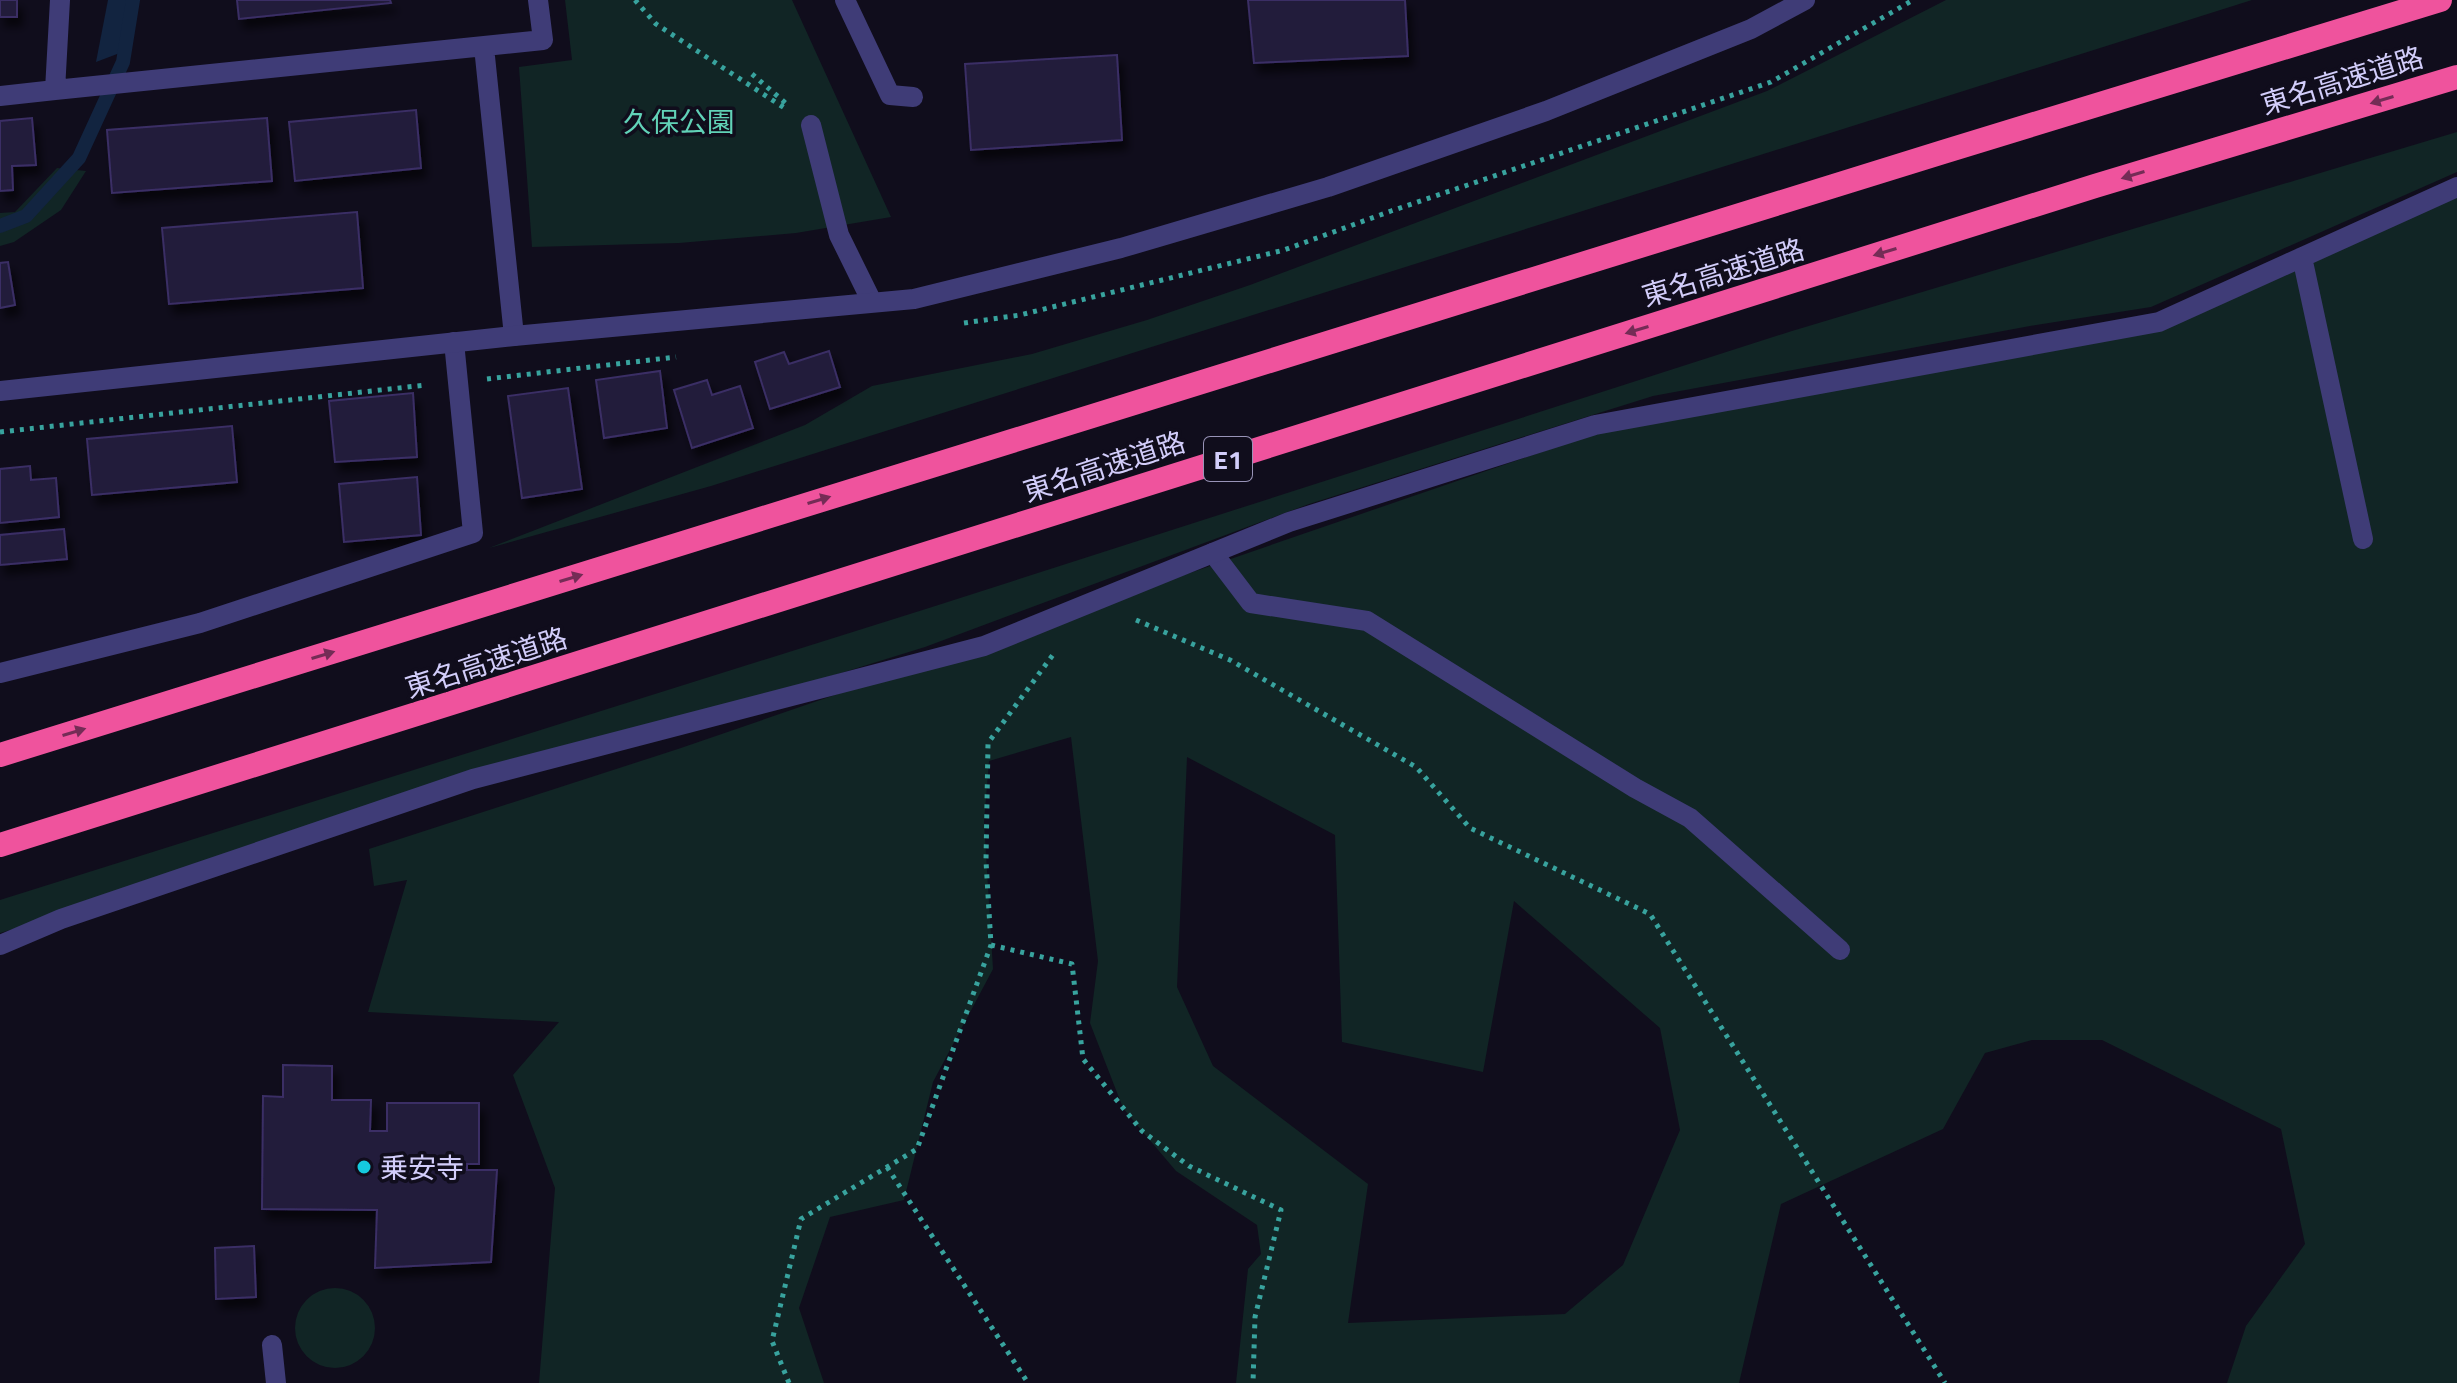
<svg xmlns="http://www.w3.org/2000/svg" width="2457" height="1383" font-family="'Titillium Web','Noto Sans JP',sans-serif">
  <style>
    .green { fill: #112525; fill-rule: evenodd }
    .water { fill: #122440 }
    .lines { fill: none; stroke-linecap: round; stroke-linejoin: round }
    .stream { stroke: #122440; stroke-width: 14 }
    .building { fill: #221b3b; stroke: #3a2f65; stroke-width: 2; filter: url(#shadow) }
    .path { stroke: #38a39e; stroke-width: 5; stroke-dasharray: 4 6; stroke-linecap: butt }
    .service { stroke: #3f3c77; stroke-width: 20 }
    .minor { stroke: #3f3c77; stroke-width: 20 }
    .tertiary { stroke: #3f3c77; stroke-width: 20 }
    .motorway { stroke: #ef539d; stroke-width: 24 }
    .oneway { fill: #742c56 }
    .poi-dot { fill: #15c9de; stroke: #100d1c; stroke-width: 3 }
    .labels { text-anchor: middle; dominant-baseline: central; stroke-width: 7; stroke-linejoin: round; paint-order: stroke }
    .shield { fill: #100d1c; stroke: #9893b7; stroke-width: 2 }
    .shield-label { font-size: 26px; font-weight: bold; fill: #d2cdfa }
    .street-label { font-size: 28px; fill: #d2cdfa; stroke: #100d1c }
    .park-label { font-size: 28px; fill: #61d2b7; stroke: #100d1c }
    .poi-label { font-size: 28px; fill: #d2cdfa; stroke: #100d1c; text-anchor: start }
  </style>
  <defs>
    <filter id="shadow"><feDropShadow dx="5" dy="9" stdDeviation="4" flood-color="#0009"/></filter>
  </defs>
  <rect width="100%" height="100%" fill="#100d1c"/>
  <!-- green -->
  <path class="green" d="M565,0H792L891,217L796,233L679,243L532,247L519,67L572,60Z
    M1946,0H2252L711,486L489,548L805,425L872,386L1032,354L1147,320L1250,285L1767,91Z
    M2457,132V172L2151,307L2036,325L1653,396L1309,504L925,647L0,933V900L929,608L1792,331Z
    M57,168L86,171L61,210L14,242L0,246V213L15,212Z
    M2457,187V1383H2227L2246,1326L2305,1244L2281,1129L2102,1040H2032L1985,1053L1943,1129L1781,1204L1739,1383H1236L1248,1269L1261,1254L1257,1225L1176,1171L1142,1131L1123,1108L1090,1023L1098,961L1071,737L989,761L984,822L993,969L933,1082L904,1200L830,1217L799,1308L824,1383H539L555,1188L513,1075L559,1022L368,1012L407,880L374,886L369,849L678,749L1643,417L2175,315ZM1187,757L1335,835L1342,1042L1483,1072L1514,901L1660,1028L1680,1130L1623,1265L1565,1314L1348,1323L1368,1184L1213,1066L1177,987Z
    M295 1328a40 40 0 1 1 80 0a40 40 0 1 1-80 0Z"/>
  <!-- water -->
  <path class="water" d="M108,0H131L125,51L96,62Z"/>
  <g class="lines">
    <!-- stream -->
    <path class="stream" d="M0,226L26,216L79,158L123,62L133,0"/>
  </g>
  <!-- building -->
  <path class="building" d="M0,0H17V17H0Z
    M237,0H390L391,3L239,19Z
    M1248,0H1405L1408,56L1254,63Z
    M1117,55L1122,140L971,150L965,64Z
    M416,110L421,168L295,181L289,122Z
    M32,118L36,165L12,166L13,190L0,191V121Z
    M267,118L272,181L112,193L107,130Z
    M357,212L363,288L169,304L162,228Z
    M8,262L15,305L0,308V263Z
    M829,351L840,387L770,409L755,362L784,352L789,364Z
    M660,371L667,428L604,438L596,380Z
    M707,380L712,395L740,386L753,428L692,448L674,390Z
    M568,388L582,489L522,498L508,396Z
    M413,393L417,457L335,462L329,401Z
    M232,426L237,482L92,495L87,439Z
    M30,466L31,480L56,478L59,517L0,523V469Z
    M417,477L421,535L344,542L339,484Z
    M64,529L67,559L0,565V535Z
    M283,1065L332,1066V1100H371L370,1131H387V1103H479V1164H467V1170H497L491,1262L375,1268L377,1210L262,1209L263,1096L283,1097Z
    M254,1246L256,1297L216,1299L215,1248Z"/>
  <g class="lines">
    <!-- path -->
    <path class="path" d="M635,0L656,24L786,109
      M752,74L789,106
      M964,323L1020,315L1284,250L1391,211L1771,82L1913,0
      M487,379L676,357
      M0,432L426,385
      M1136,620L1230,660L1416,767L1470,828L1650,914L1945,1383
      M991,945L1072,964L1083,1059L1142,1131L1189,1166L1281,1210L1255,1317L1253,1383
      M887,1167L1028,1383
      M789,1383L772,1341L801,1219L917,1149L991,945L986,861L988,743L1055,652"/>
    <!-- service -->
    <path class="service" d="M845,0L890,95L913,97
      M811,125L839,235L872,302
      M1213,553L1251,603L1367,621L1635,788L1690,818L1840,950"/>
    <!-- minor -->
    <path class="minor" d="M484,47L514,336
      M55,90L543,40L538,0
      M0,96L55,90L60,0
      M2302,257L2363,539
      M0,673L200,623L473,533L454,342
      M0,945L61,919L473,779L984,646L1289,522L1595,425L2159,322L2457,187
      M272,1345L276,1383"/>
    <!-- tertiary -->
    <path class="tertiary" d="M0,391L514,336L914,299L1121,248L1328,187L1546,111L1751,29L1805,0"/>
    <!-- motorway -->
    <path class="motorway" d="M0,755L1943,152L2440,0
      M0,845L2095,186L2457,77"/>
  </g>
  <!-- one-way arrows -->
  <defs><path id="oneway-solid" d="M-6-.8H1V-3.2L6.5 0L1 3.2V.8H-6Z" transform="scale(2)"/></defs>
  <g class="oneway">
    <use href="#oneway-solid" transform="translate(2382 100) rotate(163)"/>
    <use href="#oneway-solid" transform="translate(2133 175) rotate(163)"/>
    <use href="#oneway-solid" transform="translate(1885 252) rotate(163)"/>
    <use href="#oneway-solid" transform="translate(1637 330) rotate(163)"/>
    <use href="#oneway-solid" transform="translate(819 500) rotate(-17)"/>
    <use href="#oneway-solid" transform="translate(571 578) rotate(-17)"/>
    <use href="#oneway-solid" transform="translate(323 655) rotate(-17)"/>
    <use href="#oneway-solid" transform="translate(74 732) rotate(-17)"/>
  </g>
  <!-- markers -->
  <circle class="poi-dot" cx="364" cy="1167" r="8"/>
  <g class="labels">
    <!-- shield labels -->
    <rect class="shield" x="1204" y="437" width="48" height="44" rx="6"/>
    <g class="shield-label">
      <text x="1228" y="459">E1</text>
    </g>
    <!-- street labels -->
    <g class="street-label">
      <text transform="translate(2342 80) rotate(-17)">東名高速道路</text>
      <text transform="translate(1723 272) rotate(-17)">東名高速道路</text>
      <text transform="translate(1104 466) rotate(-18)">東名高速道路</text>
      <text transform="translate(486 662) rotate(-18)">東名高速道路</text>
    </g>
    <!-- park labels -->
    <g class="park-label">
      <text x="679" y="121">久保公園</text>
    </g>
    <!-- poi labels -->
    <g class="poi-label">
      <text x="380" y="1167">乗安寺</text>
    </g>
  </g>
</svg>
